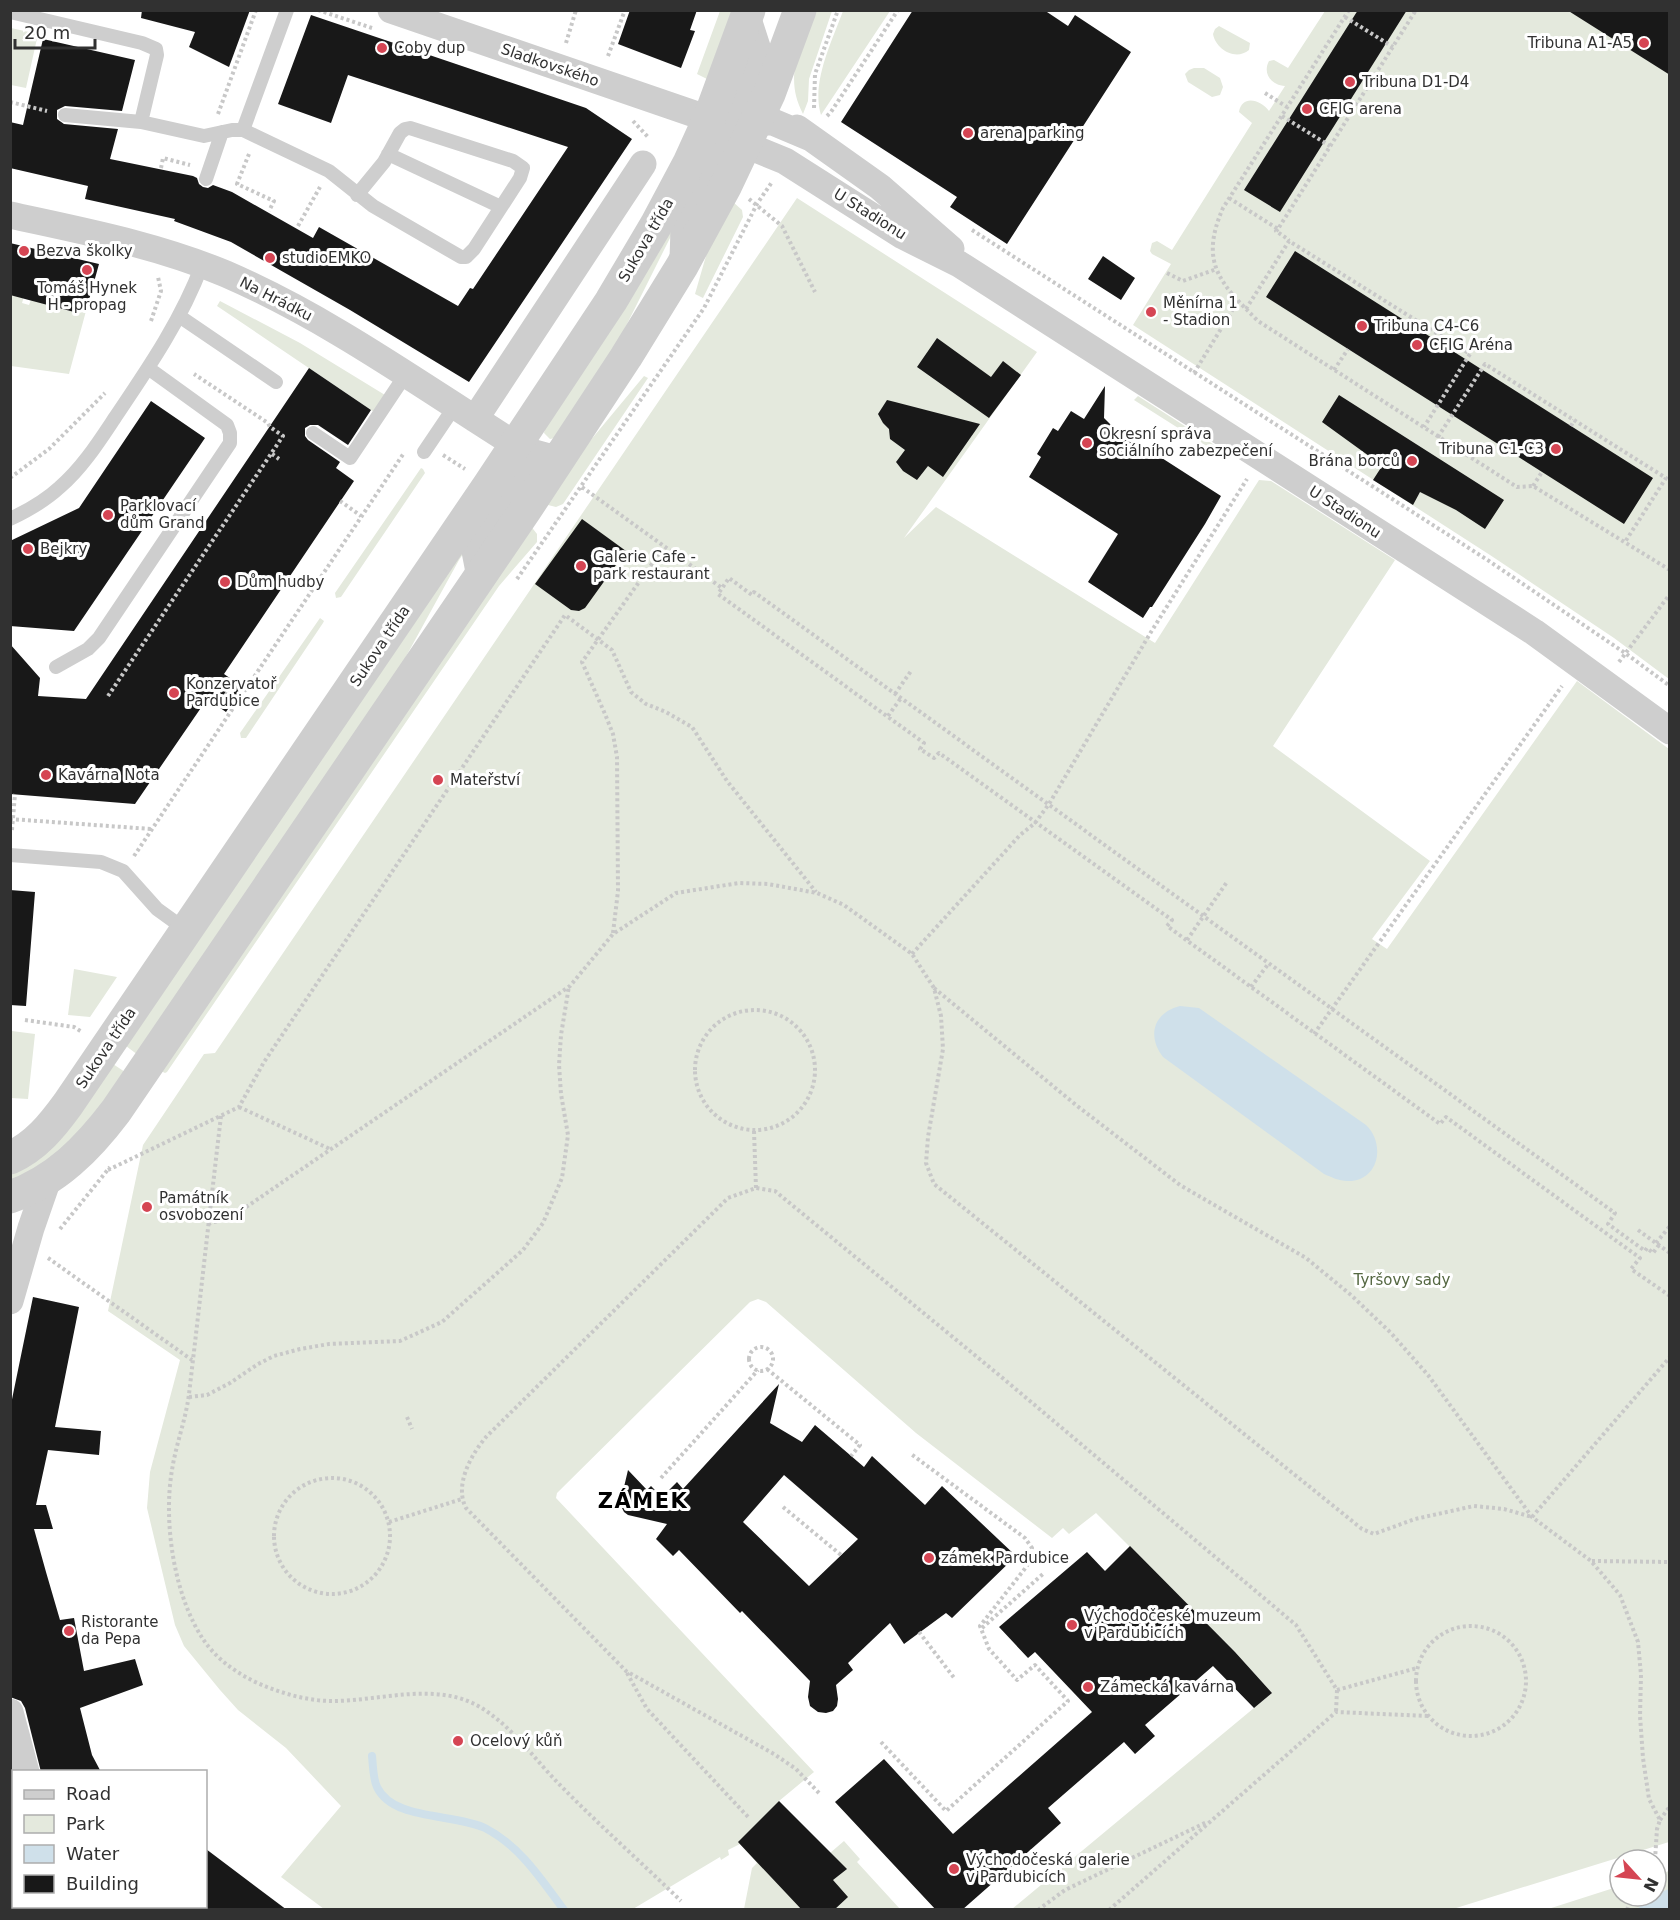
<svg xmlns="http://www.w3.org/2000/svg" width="1680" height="1920" font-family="'DejaVu Sans',sans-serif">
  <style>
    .green { fill: #e4e9dd }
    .water { fill: #cfe0ea }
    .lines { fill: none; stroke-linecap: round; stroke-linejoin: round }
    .stream { stroke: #cfe0ea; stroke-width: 8 }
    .building { fill: #181818; fill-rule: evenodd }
    .path { stroke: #c8c8c8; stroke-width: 4; stroke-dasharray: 3 3; stroke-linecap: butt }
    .service { stroke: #cecece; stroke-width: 14 }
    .minor { stroke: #cecece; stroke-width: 27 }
    .tertiary { stroke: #cecece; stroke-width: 33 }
    .path-bridge { stroke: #c8c8c8; stroke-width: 4; stroke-dasharray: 3 3; stroke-linecap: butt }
    .poi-dot { fill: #d54553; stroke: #fff; stroke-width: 2 }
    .labels { text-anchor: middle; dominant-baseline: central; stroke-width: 6; stroke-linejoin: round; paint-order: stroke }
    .poi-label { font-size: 15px; fill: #313131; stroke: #fff; text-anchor: start }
    .street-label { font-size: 15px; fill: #313131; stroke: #fff }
    .park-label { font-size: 15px; fill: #556842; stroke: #fff }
    .district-label { font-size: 21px; font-weight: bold; letter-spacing: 1.5px; fill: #000; stroke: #fff }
  </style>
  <rect width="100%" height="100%" fill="#fff"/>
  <!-- green -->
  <path class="green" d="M720,11H732L707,79L697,74Z
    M815,11H832L809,79L808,101L803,114C783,75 801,49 815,11Z
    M843,11H890L821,115C811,83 832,41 843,11Z
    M1325,11H1669V679L1614,638L1490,555L1133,325L1171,264L1152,254L1150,251L1152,243L1157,241L1172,250L1252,123L1239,112C1242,94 1261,100 1269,111L1285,86C1272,85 1262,74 1269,61L1274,60L1288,68Z
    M1219,26L1250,43L1249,50C1236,61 1216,50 1213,34L1215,29Z
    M11,28L38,34L26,88L11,85Z
    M1194,68H1204L1220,78L1223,87L1220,95L1212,97L1188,82L1185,74L1189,70Z
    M699,180L618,342L555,438L550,439L544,433L545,428Z
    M797,198L1037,352L904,538L936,507L1155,643L1259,480L1271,481L1395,560L1273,746L1430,861L1372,939L1387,949L1577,681L1669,749V1842L1453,1909H1012L1272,1693L1235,1652L1096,1513L1069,1534L1063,1528L1052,1538L916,1433L766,1302L758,1299L750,1302L557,1493L556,1498L814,1772L779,1801L830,1853L844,1841L860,1859L857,1862L900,1909H744L752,1868L757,1863L740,1844L728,1850L729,1855L721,1860L720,1857L633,1909H324L281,1877L341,1806L286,1748L238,1710L220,1690L184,1646L175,1625L147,1508L150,1472L180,1360L108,1311L143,1145L204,1054L215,1053Z
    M733,202L742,210L743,217L703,298L695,294L708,249Z
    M11,295L24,296L22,303L29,305L32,297L61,304V309L74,312L75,308L86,311L69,374L11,366Z
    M220,301L300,343L385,395L374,412L217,306Z
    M644,376L648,378L563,504L556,507L544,504L580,453Z
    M1138,396L1216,446V452L1134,400Z
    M421,468L423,469L425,473L341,597L336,598L335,593Z
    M492,503L495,507L459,560L398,671L138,1055L126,1046Z
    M530,525L537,534V542L499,586L167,1072L165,1073L159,1070Z
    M320,618L324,621L323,623L246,738H241L240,733Z
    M74,969L117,977L90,1017L68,1015Z
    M12,1031L35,1034L28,1099L11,1098Z
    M113,1064L125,1072L95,1115L47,1163L11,1181L10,1175L37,1160Z
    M1669,1871V1909L1545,1910L1620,1886V1896H1656V1875Z"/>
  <!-- water -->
  <path class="water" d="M1180,1006L1199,1008L1366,1125C1386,1144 1379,1182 1347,1181C1339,1181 1331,1177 1324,1174L1163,1057C1147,1036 1153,1013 1180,1006Z
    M1669,1889V1909H1637L1653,1896H1656V1894Z"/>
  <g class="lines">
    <!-- stream -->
    <path class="stream" d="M372,1756C373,1765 373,1779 377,1787C393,1821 454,1813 485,1828C520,1846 541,1879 564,1910"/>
  </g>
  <!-- building -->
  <path class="building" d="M142,10H250L229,67L189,47L195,32L141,18Z
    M630,10H697L690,30L695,31L681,68L618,44Z
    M913,10H1044L1068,26L1075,15L1131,52L1007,244L950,207L957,197L841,122Z
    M1358,10H1407L1280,212L1244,190Z
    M1567,10H1670V75Z
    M311,15L586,108L632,139L469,382L350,310L231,242L174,221L175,219L85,199L88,186L10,168V122L23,125L43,39L135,60L122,111L65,106L57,110V119L64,124L118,129L110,159L193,176L197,178L199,184L203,187L208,188L213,185L232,192L313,238L319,227L458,306L470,288L473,289L568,147L348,75L331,123L278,104Z
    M10,243L99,264L86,311L75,308L74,312L10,295Z
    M1295,251L1653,478L1624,524L1266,297Z
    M1103,256L1135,278L1121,300L1088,279Z
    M937,338L991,377L1003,361L1021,375L989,418L917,367Z
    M309,368L371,410L348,445L318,425H310L305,428V436L308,440L340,462L336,468L354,481L224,674L243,687L226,712L207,699L135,804L10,794V644L40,678L38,696L86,699Z
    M1105,386L1104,418L1112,426L1221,496L1205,524L1152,607H1150L1143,618L1088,582L1118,534L1029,477L1041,457L1037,454L1053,428L1058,431L1071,411L1084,419Z
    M1339,395L1504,500L1485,529L1456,510L1420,492L1413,505L1373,480L1384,463L1369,456L1322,422Z
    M887,400L895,402L980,424L943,477L928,466L917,480L903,471L896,462L905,450L890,439L889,429L883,423L878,414Z
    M151,401L205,438L74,631L10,626V541L79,508Z
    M582,519L626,551L585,608L579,611L571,610L535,584Z
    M10,890L35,892L26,1006L10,1005Z
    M33,1297L79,1307L55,1427L101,1431L99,1455L48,1450L36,1505H46L53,1529H34L46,1572L60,1620L74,1618L84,1671L135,1659L143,1685L80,1708L92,1755L101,1772H41L25,1708L21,1701L10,1697V1409Z
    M779,1384L770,1423L802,1442L815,1425L864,1467L872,1456L925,1505L942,1486L1016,1556L952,1618L946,1613L904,1644L890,1623L848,1663L853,1670L836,1685L838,1699L837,1706L833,1711L826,1713L818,1712L810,1706L808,1697L810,1681L742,1611L740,1613L679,1550L673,1556L656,1539L667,1524L628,1515L624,1512L620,1504L628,1470L647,1490L651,1486L662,1497L677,1482L683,1489ZM784,1475L858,1539L809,1586L743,1522Z
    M1130,1546L1235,1652L1272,1693L1254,1708L1213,1666L1145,1725L1155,1736L1135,1754L1124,1742L1048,1808L1061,1823L962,1910H936L835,1802L884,1759L953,1834L1092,1712L1035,1652L1028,1658L999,1627L1087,1552L1105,1571Z
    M779,1801L847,1869L833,1880L848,1897L834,1910H802L738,1842Z
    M206,1849L287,1910H206Z"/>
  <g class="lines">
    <!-- path -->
    <path class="path" d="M318,10L372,28
      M1349,10L1223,208C1199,263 1220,283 1258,321L1517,487L1533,486L1670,570
      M1345,17L1393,47
      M566,43L576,10
      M608,56L625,10
      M1265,93L1287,107
      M10,102L47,111
      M814,108L815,74L838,10
      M218,114L256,10
      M827,116L831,112L898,10
      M1282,116L1330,146
      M633,121L648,137
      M249,154L237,184L274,201L269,211
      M161,168L163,158L190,165
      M1229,198L1278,229L1416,10
      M749,199L782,226L815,292
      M298,226L320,187
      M1278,229L1276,231L1289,240
      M972,230L1486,559L1625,653L1670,686
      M1167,273L1183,281L1217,269
      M1246,309L1289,241L1470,354L1424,427
      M151,321L161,291L158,277
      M1334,370L1348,349
      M1194,373L1238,301
      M1571,426L1574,420
      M1438,437L1485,364L1666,478L1625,542
      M272,454L279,459
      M443,455L465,469
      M10,478L49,449L105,393
      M1533,486L1542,472
      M582,487L722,588
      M340,501L361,516
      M517,579L704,308L757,204L772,182
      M1619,662L1670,594
      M215,686L237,701
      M895,694L911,671
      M108,696L283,436L270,427L268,423L194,374
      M888,716L901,698
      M10,819L151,829
      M134,856L404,453
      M613,933L618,891L617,757L613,734L605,714L582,662L664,547
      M1187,940L1227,882
      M912,954L1020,835L1035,823L1049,804L1151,632L1247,479
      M1251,987L1269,963
      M934,988L1076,1105L1180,1185L1306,1258L1351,1295L1391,1333L1428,1375L1532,1517L1591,1561L1620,1595L1638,1642L1641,1675L1640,1716L1643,1758L1649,1799L1660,1820L1657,1829L1655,1860
      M695 1070a60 60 0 1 1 120 0a60 60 0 1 1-120 0Z
      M25,1020L74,1027L82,1032
      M1314,1034L1562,686
      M239,1107L330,1149
      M221,1116C210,1209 200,1301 189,1394C186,1419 176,1444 172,1470C163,1522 174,1598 205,1642C220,1663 244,1678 267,1687C288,1695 310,1701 332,1701C381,1701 436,1681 480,1707C512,1726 535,1760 560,1785C599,1825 641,1862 681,1901
      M754,1131L756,1188
      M108,1170L239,1107L264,1062L565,615L612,650L631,692L646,704L666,712L692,727L727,781L816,892
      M208,1224L233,1216L570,986L613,934L676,893L739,883L768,884L817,893L844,905L912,954L934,988L941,1016L943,1049L928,1137L926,1163L934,1184L1362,1529L1374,1534L1415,1519L1474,1506L1504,1509L1532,1517
      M60,1229L110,1167
      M1638,1230L1670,1253
      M1656,1243L1670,1226
      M1659,1245L1653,1253L1647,1248L1645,1251L1608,1224L1615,1213L754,592L752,595L729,578L718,594L924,743L920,749L934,758L939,753L1172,920L1167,926L1440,1124L1446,1117L1640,1258L1631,1269L1670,1296
      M48,1258L192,1360
      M749 1359a12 12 0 1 1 24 0a12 12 0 1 1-24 0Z
      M767,1369L860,1445L851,1456
      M189,1397L207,1395L230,1383L258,1364L274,1356L300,1349L329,1344L400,1341L442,1322L523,1250L543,1223L562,1178L568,1135L561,1094L559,1065L561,1035L569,986
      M407,1417L412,1429
      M274 1536a58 58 0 1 1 116 0a58 58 0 1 1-116 0Z
      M661,1478L758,1370
      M783,1507L841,1555
      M1532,1517L1670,1357
      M389,1522L462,1499
      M1592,1561L1670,1562
      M1416 1681a55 55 0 1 1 110 0a55 55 0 1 1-110 0Z
      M982,1628L1043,1574
      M919,1632L955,1679
      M627,1673L647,1709L749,1818
      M1337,1690L1417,1668
      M881,1742L946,1811L1068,1701L1035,1665L1017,1680L989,1649L980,1626L1027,1566L1032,1548L1025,1538L911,1454
      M819,1793L796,1769L774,1754L626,1671L466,1508C454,1485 471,1455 486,1437L728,1198L756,1188L775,1191L999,1375L1296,1625L1337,1690L1336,1712
      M1660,1820L1670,1806
      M41,1906V1910
      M1038,1910L1065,1890L1207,1822
      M1109,1910L1336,1712L1428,1716
      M1627,1910L1632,1896"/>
    <!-- service -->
    <path class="service" d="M10,12L142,43L156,49L157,55L141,122
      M65,115L141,122L204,136L232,130H243L329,171L373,206L461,257H466L474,249L520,178L523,168L513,161L410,128L405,129L400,133L384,162L357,195
      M243,130L287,10
      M388,154L501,207
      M206,179L222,132
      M179,316L276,382
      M313,433L350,458L406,374
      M424,452L455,406
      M10,519C29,510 45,501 60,487C82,468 98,443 114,419C147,370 181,321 202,265
      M56,667L88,649L99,638L230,443V433L227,425L148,368
      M10,855L101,862L123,871L157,909L186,930"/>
    <!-- minor -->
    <path class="minor" d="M391,10L709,119L726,122H773L811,138
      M747,16L757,47L737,115L736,130L746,145L785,161L903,236L959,264L1534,632L1670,731
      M797,128L880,187L951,249
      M10,215C83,231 157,245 226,274C332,320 426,389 524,450L549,457L564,453
      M683,259L684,229L720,146L719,129L715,122L709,119
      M475,419L643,164
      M480,577L474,546C488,527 531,477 527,454L516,445
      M10,1301L31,1228L48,1179
      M10,1712L26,1772"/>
    <!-- tertiary -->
    <path class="tertiary" d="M10,1158C36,1146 52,1126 68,1104L489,485L611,301L656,225L689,163L709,119L749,10
      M10,1197C56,1181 88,1148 116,1111L526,509L626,357L682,266L726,185L769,94L800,10"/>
    <!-- path-bridge -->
    <path class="path-bridge" d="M12,830L15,794"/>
  </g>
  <!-- markers -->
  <g class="poi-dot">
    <circle cx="1644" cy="43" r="6"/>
    <circle cx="382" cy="48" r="6"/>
    <circle cx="1350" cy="82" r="6"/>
    <circle cx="1307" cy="109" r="6"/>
    <circle cx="968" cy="133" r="6"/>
    <circle cx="24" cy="251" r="6"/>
    <circle cx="270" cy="258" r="6"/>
    <circle cx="87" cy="270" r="6"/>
    <circle cx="1151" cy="312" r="6"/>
    <circle cx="1362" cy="326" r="6"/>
    <circle cx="1417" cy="345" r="6"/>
    <circle cx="1087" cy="443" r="6"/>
    <circle cx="1556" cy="449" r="6"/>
    <circle cx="1412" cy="461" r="6"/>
    <circle cx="108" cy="515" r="6"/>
    <circle cx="28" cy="549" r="6"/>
    <circle cx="581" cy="566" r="6"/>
    <circle cx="225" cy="582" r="6"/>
    <circle cx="174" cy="693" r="6"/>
    <circle cx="46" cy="775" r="6"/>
    <circle cx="438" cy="780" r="6"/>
    <circle cx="147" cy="1207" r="6"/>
    <circle cx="929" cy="1558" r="6"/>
    <circle cx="1072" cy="1625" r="6"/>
    <circle cx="69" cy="1631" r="6"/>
    <circle cx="1088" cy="1687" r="6"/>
    <circle cx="458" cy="1741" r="6"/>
    <circle cx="954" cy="1869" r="6"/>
  </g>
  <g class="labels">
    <!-- poi labels -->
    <g class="poi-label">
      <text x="1632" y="43" text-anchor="end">Tribuna A1-A5</text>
      <text x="394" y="48">Coby dup</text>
      <text x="1362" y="82">Tribuna D1-D4</text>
      <text x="1319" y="109">CFIG arena</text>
      <text x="980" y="133">arena parking</text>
      <text x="36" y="251">Bezva školky</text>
      <text x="282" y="258">studioEMKO</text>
      <text x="87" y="288" text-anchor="middle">Tomáš Hynek<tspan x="87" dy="17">H - propag</tspan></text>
      <text x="1163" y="303">Měnírna 1<tspan x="1163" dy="17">- Stadion</tspan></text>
      <text x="1374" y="326">Tribuna C4-C6</text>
      <text x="1429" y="345">CFIG Aréna</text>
      <text x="1099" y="434">Okresní správa<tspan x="1099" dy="17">sociálního zabezpečení</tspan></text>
      <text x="1544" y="449" text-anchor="end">Tribuna C1-C3</text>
      <text x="1400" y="461" text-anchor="end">Brána borců</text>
      <text x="120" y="506">Parklovací<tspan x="120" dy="17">dům Grand</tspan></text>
      <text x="40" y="549">Bejkry</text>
      <text x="593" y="557">Galerie Cafe -<tspan x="593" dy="17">park restaurant</tspan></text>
      <text x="237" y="582">Dům hudby</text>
      <text x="186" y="684">Konzervatoř<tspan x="186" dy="17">Pardubice</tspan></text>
      <text x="58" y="775">Kavárna Nota</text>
      <text x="450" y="780">Mateřství</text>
      <text x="159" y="1198">Památník<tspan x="159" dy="17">osvobození</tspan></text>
      <text x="941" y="1558">zámek Pardubice</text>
      <text x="1084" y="1616">Východočeské muzeum<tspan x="1084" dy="17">v Pardubicích</tspan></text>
      <text x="81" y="1622">Ristorante<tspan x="81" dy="17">da Pepa</tspan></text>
      <text x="1100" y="1687">Zámecká kavárna</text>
      <text x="470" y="1741">Ocelový kůň</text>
      <text x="966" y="1860">Východočeská galerie<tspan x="966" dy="17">v Pardubicích</tspan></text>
    </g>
    <!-- street labels -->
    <g class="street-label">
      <text transform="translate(550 65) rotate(19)">Sladkovského</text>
      <text transform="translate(870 214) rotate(32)">U Stadionu</text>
      <text transform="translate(646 240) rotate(-60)">Sukova třída</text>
      <text transform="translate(276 299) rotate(27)">Na Hrádku</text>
      <text transform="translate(1345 512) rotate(33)">U Stadionu</text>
      <text transform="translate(380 646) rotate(-56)">Sukova třída</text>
      <text transform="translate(106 1048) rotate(-56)">Sukova třída</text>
    </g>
    <!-- park labels -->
    <g class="park-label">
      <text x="1402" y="1280">Tyršovy sady</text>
    </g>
    <!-- district labels -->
    <g class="district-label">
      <text x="643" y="1501">ZÁMEK</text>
    </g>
  </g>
  <!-- border -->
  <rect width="1680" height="1920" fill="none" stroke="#313131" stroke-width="24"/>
  <!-- legend -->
  <rect x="12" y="1770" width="195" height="138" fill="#ffffff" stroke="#adadad" stroke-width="1.5"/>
  <rect x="24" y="1790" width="30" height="9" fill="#cecece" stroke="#adadad" stroke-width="1.5"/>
  <text x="66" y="1800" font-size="18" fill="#313131">Road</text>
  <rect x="24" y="1815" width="30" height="18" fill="#e4e9dd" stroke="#adadad" stroke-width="1.5"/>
  <text x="66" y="1830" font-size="18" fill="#313131">Park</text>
  <rect x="24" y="1845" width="30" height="18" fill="#cfe0ea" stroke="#adadad" stroke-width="1.5"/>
  <text x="66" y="1860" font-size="18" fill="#313131">Water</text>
  <rect x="24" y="1875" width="30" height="18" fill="#181818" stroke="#adadad" stroke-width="1.5"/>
  <text x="66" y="1890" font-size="18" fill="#313131">Building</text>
  <!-- north arrow -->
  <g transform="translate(1638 1878) rotate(117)"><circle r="28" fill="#ffffff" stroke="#adadad" stroke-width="1.5"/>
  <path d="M0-4.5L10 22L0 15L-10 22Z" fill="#d54553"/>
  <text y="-9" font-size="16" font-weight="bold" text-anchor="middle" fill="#313131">N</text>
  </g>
  <!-- scale -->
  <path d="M15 39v9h80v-9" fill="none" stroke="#313131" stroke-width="3"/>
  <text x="24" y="39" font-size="18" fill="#313131" stroke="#ffffff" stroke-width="4.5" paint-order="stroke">20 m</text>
</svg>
